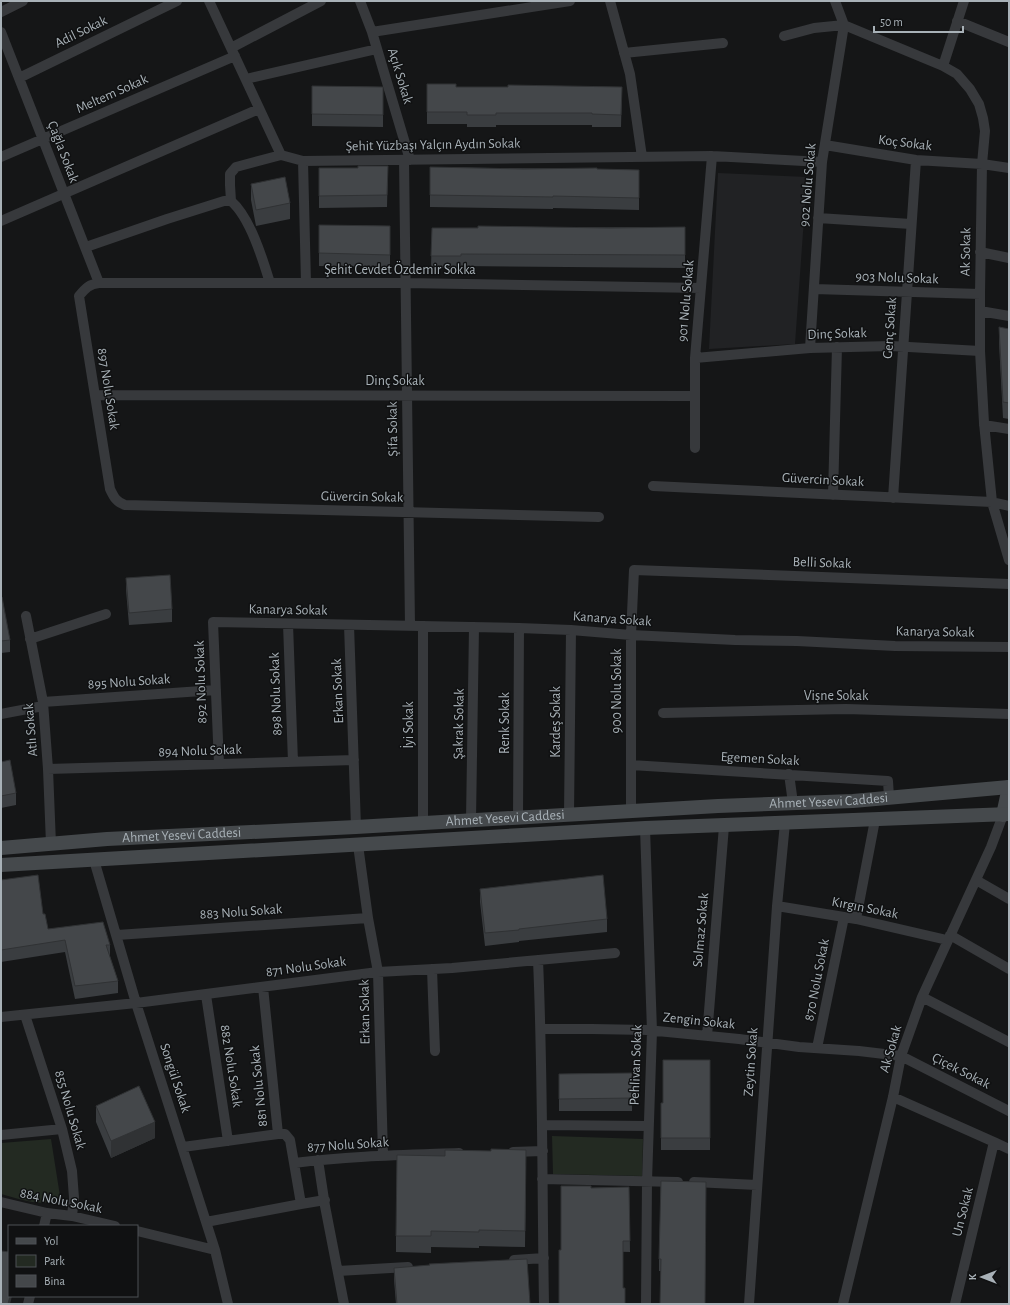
<svg xmlns="http://www.w3.org/2000/svg" width="1010" height="1305" font-family="'Alegreya Sans',sans-serif">
  <style>
    .built { fill: #212224 }
    .green { fill: #232a22 }
    .lines { fill: none; stroke-linecap: round; stroke-linejoin: round }
    .street { stroke: #37393c; stroke-width: 10 }
    .secondary { stroke: #45494c; stroke-width: 14 }
    .wall { fill: #3a3d40 }
    .shaded-wall { fill: #303234 }
    .building { fill: #44474a; stroke: #303234 }
    .labels { text-anchor: middle; dominant-baseline: central; stroke-width: 3; stroke-linejoin: round; paint-order: stroke }
    .street-label { font-size: 14px; fill: #a8b1b7; stroke: #101112 }
  </style>
  <rect width="100%" height="100%" fill="#151617"/>
  <!-- built -->
  <path class="built" d="M718,173L807,177L795,344L709,349Z"/>
  <!-- green -->
  <path class="green" d="M552,1136L643,1139L642,1176L553,1174Z
    M51,1139L60,1196L57,1201C37,1206 20,1199 1,1194V1143Z"/>
  <g class="lines">
    <!-- street -->
    <path class="street" d="M209,1L281,155
      M360,1L372,32L410,160
      M610,1L630,74L642,157
      M835,1L844,25
      M1,12L23,1
      M957,21L1009,42
      M1,32L99,283
      M372,32L570,1
      M784,36L814,28L844,25L943,66L957,74L970,89L979,104L983,118L985,131L982,164L980,294V351L984,423L992,502L1009,560
      M231,48L321,1
      M624,53L723,43
      M943,66L964,1
      M19,78L177,1
      M246,79L377,49
      M825,145L916,160L982,164L1009,168
      M1,157L235,56
      M404,160L410,626
      M303,161L306,283
      M231,201C250,217 263,260 270,283
      M818,218L911,224
      M1,221L259,109
      M86,247L167,219L224,201H231L230,185V174L236,167L281,155L303,161L712,156L822,162
      M980,252L1009,258
      M814,289L980,294
      M980,311L1009,316
      M810,348L822,162L844,25
      M695,358L810,348L891,346L980,351
      M95,395L695,396
      M984,425L1009,429
      M695,448V358L712,156
      M653,486L992,502L1009,506
      M833,495L837,347
      M893,498L916,160
      M599,517L125,505C116,502 114,497 110,489L79,296C85,289 89,284 99,283H406L701,288
      M26,616L43,702L48,769L51,844
      M288,624L293,762
      M349,625L356,827
      M423,626V823
      M30,639L106,614
      M43,702L216,690
      M663,713L846,709L1009,714
      M1,714L43,706
      M219,764L213,622L519,628L571,630L631,635L735,640L797,641L895,646L1009,647
      M631,765L888,781L889,797
      M48,769L354,760
      M789,774L793,803
      M631,812V635L634,570L1009,584
      M569,815L571,630
      M518,818L519,628
      M471,820L474,627
      M645,828L652,1031L647,1181L646,1304
      M358,845L368,918L378,972L383,1155
      M94,860L136,1003L215,1250L228,1304
      M976,880L1009,899
      M777,906L856,919L947,940
      M856,919L875,820
      M117,935L368,918
      M950,935L1009,969
      M538,960C543,1074 542,1189 544,1304
      M432,969L435,1051
      M206,995L228,1141
      M922,997L1009,1042
      M25,1015L62,1129L72,1171L74,1198L72,1216
      M1,1017L136,1003L378,972L452,968L615,953
      M541,1029H592L647,1030L739,1039L799,1047L859,1051L901,1056L1009,1111
      M707,1036L724,826
      M817,1048L844,917
      M893,1097L994,1142
      M543,1125L648,1126
      M278,1134H285L290,1140L294,1163
      M1,1135L62,1129
      M183,1147L278,1134L263,987
      M513,1152L543,1151
      M318,1160L325,1206L344,1304
      M542,1179L678,1182
      M694,1182L757,1185
      M1,1202L47,1213L72,1216L115,1226
      M301,1204L325,1200
      M206,1222L301,1204L294,1163C349,1156 404,1155 459,1153
      M44,1226L47,1213
      M137,1231L215,1250
      M514,1260L544,1258
      M338,1271L408,1267
      M28,1304L30,1296
      M749,1304L777,906L785,823
      M843,1304L893,1097L901,1056L922,997L991,847L1003,815
      M955,1304L994,1142L1009,1149"/>
    <!-- secondary -->
    <g class="secondary">
      <path d="M1003,815L1009,787"/>
      <path id="s1" d="M1,848L107,839L356,827L718,806L853,801L1009,787"/>
      <path d="M1,865L645,828L1009,814"/>
    </g>
  </g>
  <!-- wall -->
  <path class="wall" d="M427,84L456,87H622L621,127H592V125H496V127H467V124H427Z
    M312,86L383,87V127L312,126Z
    M388,166L387,207L319,208V168H358Z
    M430,167L639,170V210L553,208V209L430,207Z
    M251,184L290,203V219L256,226L251,200Z
    M319,225L390,226V267L319,266Z
    M685,227V268L461,266V268H431L432,228Z
    M999,327L1009,329V419L1003,418L999,343Z
    M126,578L172,609V622L129,625L126,590Z
    M1,597L10,640V652L1,653Z
    M1,762L16,793V805L1,808Z
    M1,880L43,914L48,929L110,945V957L118,981V993L75,999L65,952L1,962Z
    M480,889L607,919V932L519,941V942L485,946L480,902Z
    M710,1060V1150H661V1103H663Z
    M632,1073V1111H559V1074Z
    M96,1106L155,1138L111,1158L96,1122Z
    M526,1166L525,1247L479,1246V1248L431,1247V1253L396,1252V1236Z
    M661,1181L705,1304H660L661,1271H659V1259Z
    M629,1187L630,1252L561,1250L591,1188Z
    M394,1268L530,1304H396L394,1280Z"/>
  <!-- shaded-wall -->
  <path class="shaded-wall" d="M155,1122V1138L111,1158V1141Z
    M10,1296H12L10,1304H8Z"/>
  <!-- building -->
  <path class="building" d="M427,84H456V87H508V85L622,87L621,115L592,114V113H496V115H467V112H427Z
    M312,86L383,87V115L312,114Z
    M358,166H388L387,195L319,196V168H358Z
    M430,167L524,169L597,168V169L639,170V198L553,196V197L430,195Z
    M285,177L290,203L256,210L251,184Z
    M319,225L390,226V255L319,253Z
    M478,226L610,228L685,227V255L461,254V256H431L432,228H478Z
    M999,327L1009,329V403L1003,402Z
    M170,575L172,609L129,613L126,578Z
    M1,597H2L10,640L1,641Z
    M10,760L16,793L1,796V762Z
    M38,875L43,914H45L48,929L103,922L110,945H106L118,981L75,986L65,940L1,950V880Z
    M603,875L607,919L519,929V930L485,933L480,889Z
    M663,1060H710V1138H661V1103H663Z
    M632,1073V1098L559,1099V1074Z
    M139,1086L155,1122L111,1141L96,1106Z
    M491,1149L526,1150L525,1231L479,1230V1232L431,1231V1236H396L397,1155L445,1156V1150L491,1151Z
    M661,1181L706,1182L705,1304H660L661,1259H659Z
    M561,1186H591V1188L629,1187L630,1241H623V1288H625V1304H559V1250H561Z
    M2,1251L9,1252V1296H10L8,1304H1V1254Z
    M527,1259L530,1304H397L394,1268L430,1265L429,1264Z"/>
  <g class="labels">
    <!-- street labels -->
    <g class="street-label">
      <text transform="translate(81 32) rotate(-26)">Adil Sokak</text>
      <text transform="translate(400 76) rotate(73)">Açık Sokak</text>
      <text transform="translate(112 94) rotate(-24)">Meltem Sokak</text>
      <text transform="translate(905 143) rotate(7)">Koç Sokak</text>
      <text transform="translate(433 145) rotate(-1)">Şehit Yüzbaşı Yalçın Aydın Sokak</text>
      <text transform="translate(63 152) rotate(69)">Çağla Sokak</text>
      <text transform="translate(808 185) rotate(-85)">902 Nolu Sokak</text>
      <text transform="translate(966 252) rotate(-89)">Ak Sokak</text>
      <text x="400" y="270">Şehit Cevdet Özdemir Sokka</text>
      <text transform="translate(897 278) rotate(2)">903 Nolu Sokak</text>
      <text transform="translate(686 301) rotate(-85)">901 Nolu Sokak</text>
      <text transform="translate(890 328) rotate(-86)">Genç Sokak</text>
      <text transform="translate(837 334) rotate(-2)">Dinç Sokak</text>
      <text x="395" y="381">Dinç Sokak</text>
      <text transform="translate(108 389) rotate(81)">897 Nolu Sokak</text>
      <text transform="translate(393 429) rotate(-91)">Şifa Sokak</text>
      <text transform="translate(823 480) rotate(3)">Güvercin Sokak</text>
      <text transform="translate(362 497) rotate(1)">Güvercin Sokak</text>
      <text transform="translate(822 563) rotate(2)">Belli Sokak</text>
      <text transform="translate(288 610) rotate(1)">Kanarya Sokak</text>
      <text transform="translate(612 619) rotate(4)">Kanarya Sokak</text>
      <text transform="translate(935 632) rotate(1)">Kanarya Sokak</text>
      <text transform="translate(129 682) rotate(-4)">895 Nolu Sokak</text>
      <text transform="translate(201 682) rotate(-92)">892 Nolu Sokak</text>
      <text transform="translate(338 691) rotate(-92)">Erkan Sokak</text>
      <text transform="translate(617 691) rotate(-90)">900 Nolu Sokak</text>
      <text transform="translate(276 694) rotate(-92)">898 Nolu Sokak</text>
      <text x="836" y="696">Vişne Sokak</text>
      <text transform="translate(556 722) rotate(-90)">Kardeş Sokak</text>
      <text transform="translate(505 723) rotate(-90)">Renk Sokak</text>
      <text transform="translate(459 724) rotate(-89)">Şakrak Sokak</text>
      <text transform="translate(409 725) rotate(-90)">İyi Sokak</text>
      <text transform="translate(31 730) rotate(-95)">Atlı Sokak</text>
      <text transform="translate(200 751) rotate(-2)">894 Nolu Sokak</text>
      <text transform="translate(760 759) rotate(3)">Egemen Sokak</text>
      <text stroke="none"><textPath href="#s1" startOffset="829">Ahmet Yesevi Caddesi</textPath></text>
      <text stroke="none"><textPath href="#s1" startOffset="505">Ahmet Yesevi Caddesi</textPath></text>
      <text stroke="none"><textPath href="#s1" startOffset="181">Ahmet Yesevi Caddesi</textPath></text>
      <text transform="translate(865 908) rotate(11)">Kırgın Sokak</text>
      <text transform="translate(241 912) rotate(-4)">883 Nolu Sokak</text>
      <text transform="translate(701 930) rotate(-85)">Solmaz Sokak</text>
      <text transform="translate(306 967) rotate(-8)">871 Nolu Sokak</text>
      <text transform="translate(817 980) rotate(-79)">870 Nolu Sokak</text>
      <text transform="translate(365 1012) rotate(-91)">Erkan Sokak</text>
      <text transform="translate(699 1021) rotate(6)">Zengin Sokak</text>
      <text transform="translate(891 1049) rotate(-74)">Ak Sokak</text>
      <text transform="translate(751 1062) rotate(-86)">Zeytin Sokak</text>
      <text transform="translate(636 1065) rotate(-88)">Pehlivan Sokak</text>
      <text transform="translate(231 1066) rotate(81)">882 Nolu Sokak</text>
      <text transform="translate(961 1071) rotate(27)">Çiçek Sokak</text>
      <text transform="translate(175 1078) rotate(72)">Songül Sokak</text>
      <text transform="translate(259 1086) rotate(-96)">881 Nolu Sokak</text>
      <text transform="translate(70 1110) rotate(74)">855 Nolu Sokak</text>
      <text transform="translate(348 1145) rotate(-4)">877 Nolu Sokak</text>
      <text transform="translate(61 1201) rotate(11)">884 Nolu Sokak</text>
      <text transform="translate(963 1212) rotate(-76)">Un Sokak</text>
    </g>
  </g>
  <!-- border -->
  <rect width="1010" height="1305" fill="none" stroke="#a8b1b7" stroke-width="4"/>
  <!-- legend -->
  <rect x="8" y="1225" width="130" height="72" fill="#101112" stroke="#4d5154"/>
  <rect x="16" y="1238" width="20" height="6" fill="#45494c" stroke="#4d5154"/>
  <text x="44" y="1245" font-size="12" fill="#a8b1b7">Yol</text>
  <rect x="16" y="1255" width="20" height="12" fill="#232a22" stroke="#4d5154"/>
  <text x="44" y="1265" font-size="12" fill="#a8b1b7">Park</text>
  <rect x="16" y="1275" width="20" height="12" fill="#44474a" stroke="#4d5154"/>
  <text x="44" y="1285" font-size="12" fill="#a8b1b7">Bina</text>
  <!-- north arrow -->
  <g transform="translate(982 1277) rotate(270)" stroke="#101112" stroke-width="3" paint-order="stroke">
  <path d="M0-3L7 15L0 10L-7 15Z" fill="#a8b1b7"/>
  <text y="-6" font-size="11" font-weight="bold" text-anchor="middle" fill="#a8b1b7">K</text>
  </g>
  <!-- scale -->
  <path d="M874 26v6h89v-6" fill="none" stroke="#a8b1b7" stroke-width="2"/>
  <text x="880" y="26" font-size="12" fill="#a8b1b7" stroke="#101112" stroke-width="3" paint-order="stroke">50 m</text>
</svg>
